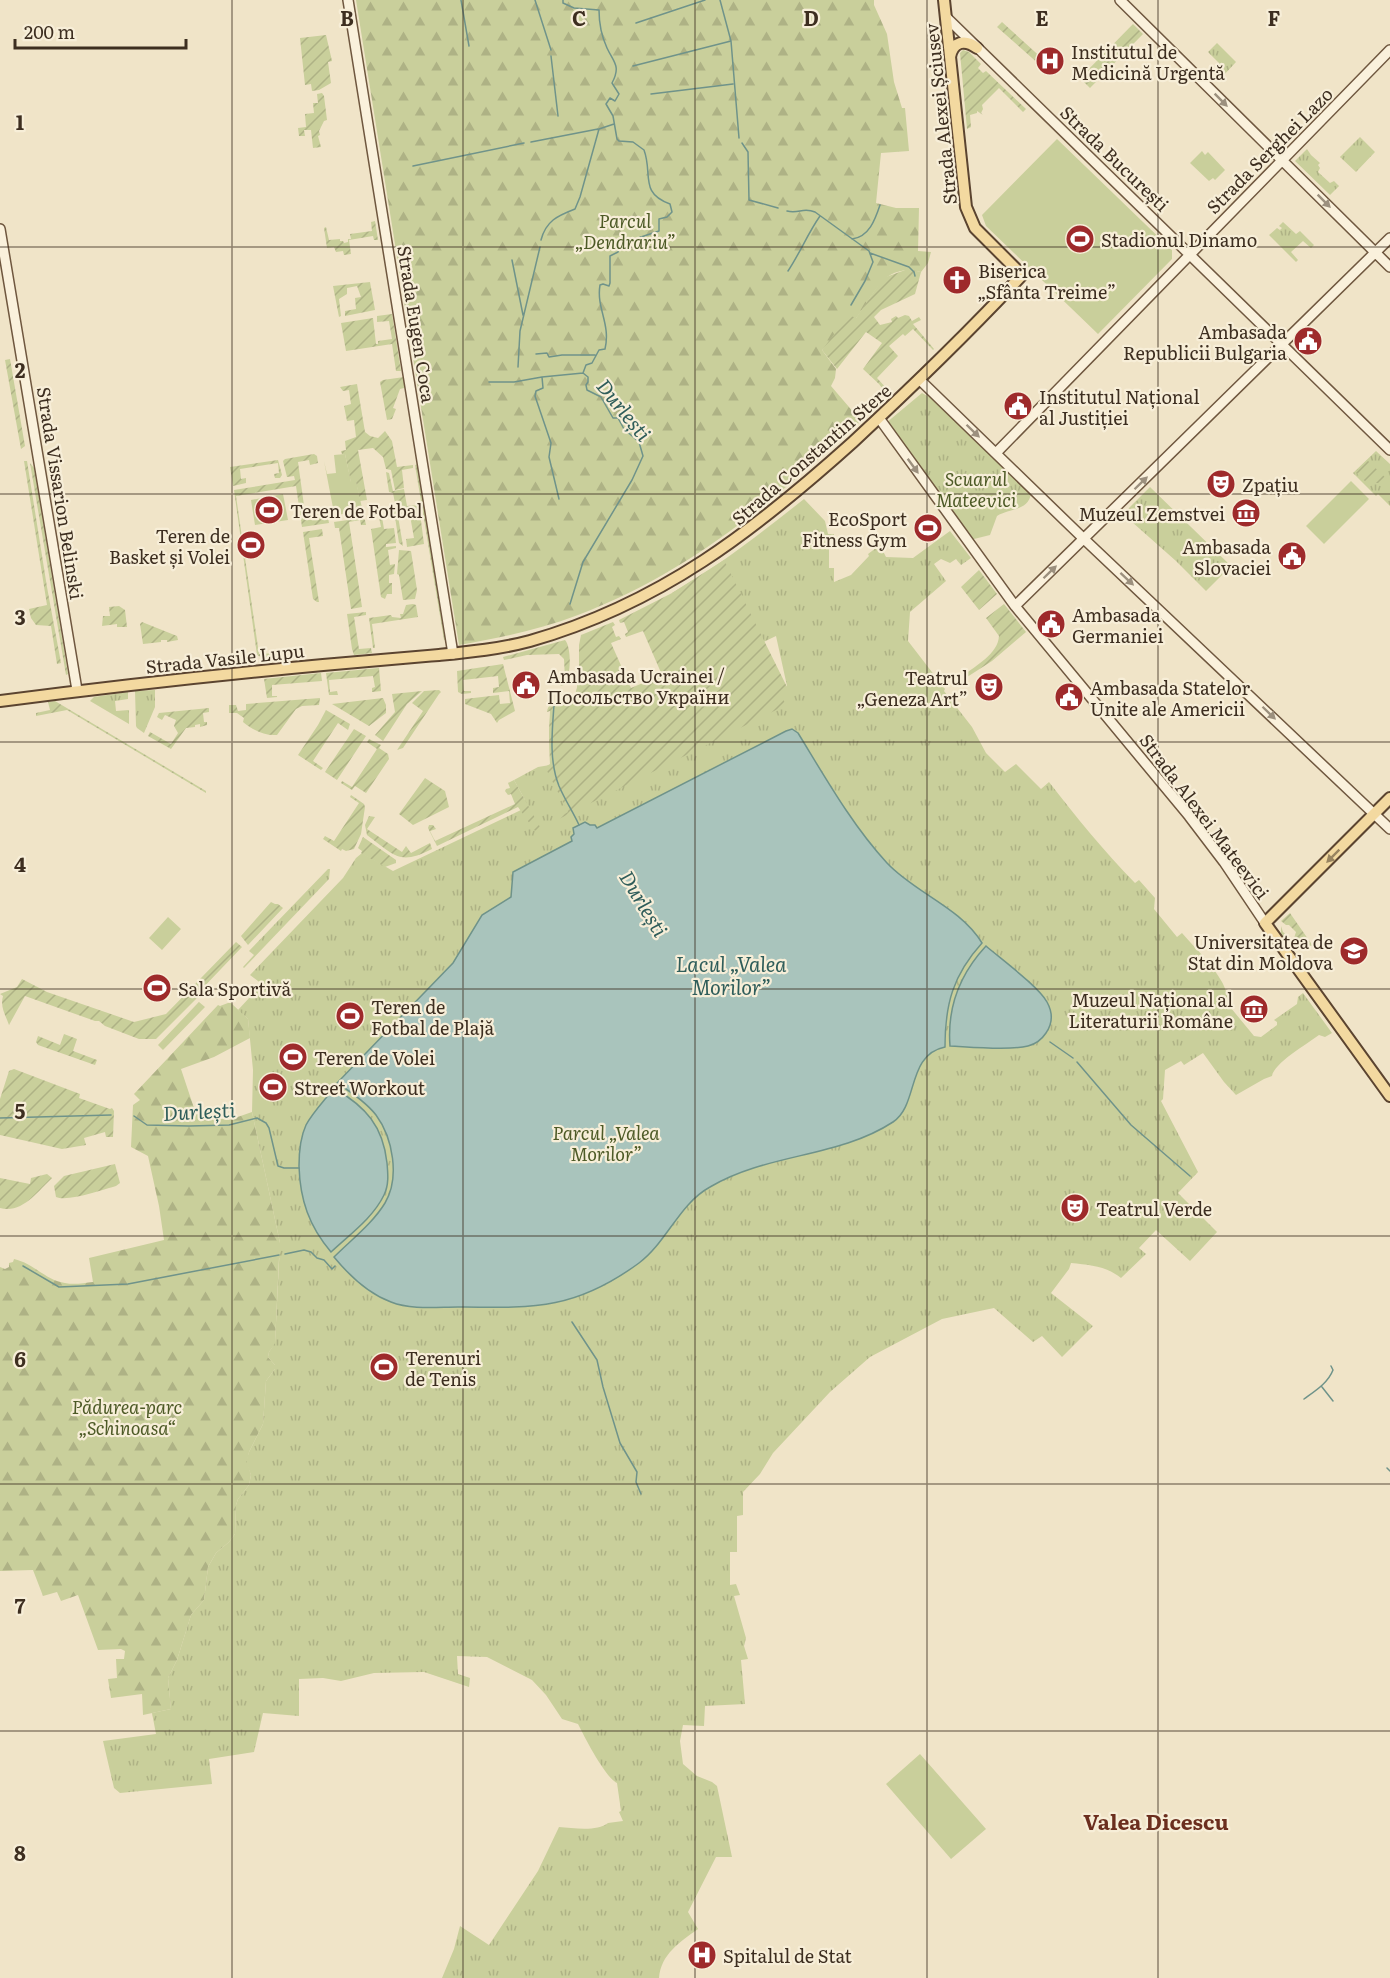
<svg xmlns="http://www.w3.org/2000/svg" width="1390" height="1978" font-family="Literata,serif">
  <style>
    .grass { fill: #c9cf9b }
    .forest { fill: url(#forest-firs) }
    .park { fill: url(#park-tufts) }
    .garden { fill: url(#garden-furrows) }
    .water { fill: #a9c4bc; stroke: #6f938a; stroke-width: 1.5 }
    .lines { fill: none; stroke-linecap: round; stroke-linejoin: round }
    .stream { stroke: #6f938a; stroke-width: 1.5 }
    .secondary-casing { stroke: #6f573f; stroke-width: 12 }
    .primary-casing { stroke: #5b4430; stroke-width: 14 }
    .secondary { stroke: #faf1dc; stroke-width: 9 }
    .primary { stroke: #f3d9a0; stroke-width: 10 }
    .oneway { fill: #9c907e }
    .oneway2 { fill: #988460 }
    .grid { fill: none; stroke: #3d2e20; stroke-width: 1.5; stroke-opacity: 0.55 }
    .labels { text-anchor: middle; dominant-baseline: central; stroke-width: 4.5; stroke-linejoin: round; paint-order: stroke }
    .poi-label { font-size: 18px; fill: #3d2e20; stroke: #f7eed8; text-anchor: start }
    .street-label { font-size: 18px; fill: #3d2e20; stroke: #f7eed8 }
    .park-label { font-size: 18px; font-style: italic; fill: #4d5a26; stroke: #f7eed8 }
    .water-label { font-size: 20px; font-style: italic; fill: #2f5d5a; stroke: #f7eed8 }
    .quarter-label { font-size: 21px; font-weight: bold; fill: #6b2e1e; stroke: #f7eed8 }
    .grid-label { font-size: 20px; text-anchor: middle; font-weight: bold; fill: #3d2e20; stroke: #f7eed8; stroke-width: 4.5; stroke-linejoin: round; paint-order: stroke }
  </style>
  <defs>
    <pattern id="forest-firs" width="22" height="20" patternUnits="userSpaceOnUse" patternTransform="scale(1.5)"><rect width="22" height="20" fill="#c9cf9b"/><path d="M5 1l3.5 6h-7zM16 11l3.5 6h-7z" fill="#aeb285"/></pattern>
    <pattern id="park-tufts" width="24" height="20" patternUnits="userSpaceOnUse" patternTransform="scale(1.5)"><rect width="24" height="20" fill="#c9cf9b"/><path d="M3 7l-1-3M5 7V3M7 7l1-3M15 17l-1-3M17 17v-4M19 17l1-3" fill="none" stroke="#aeb285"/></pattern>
    <pattern id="garden-furrows" width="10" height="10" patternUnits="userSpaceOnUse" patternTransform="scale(1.5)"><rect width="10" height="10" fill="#c9cf9b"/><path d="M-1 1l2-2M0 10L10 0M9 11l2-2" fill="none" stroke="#aeb285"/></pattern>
  </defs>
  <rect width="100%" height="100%" fill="#f0e4c8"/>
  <!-- grass -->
  <path class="grass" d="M1057,139L1172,250V259L1098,334L986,226L982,215Z
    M1202,151L1205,155L1208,152L1225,170L1215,180L1213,178L1209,181L1190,163Z
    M345,454L351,482L356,481L362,508L361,511L336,515L334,513L324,461L327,474L336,473L334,455Z
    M1351,481L1369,499L1324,544L1306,526Z
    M283,494L288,520L255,525L251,500Z
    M256,531L260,557L245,559L242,533Z
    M168,917L181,929L162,950L149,938Z
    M920,1754L986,1829L951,1859L886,1784Z"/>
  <!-- forest -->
  <path class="forest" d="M356,0H874V5L887,34L894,82L902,108H905L909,151L881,153L876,203L896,208H919L918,251L931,252L928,263L921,272C883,263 876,293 857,317C847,329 834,339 822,350L836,369L835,378L831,386L861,421C773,501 691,572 578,615C539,630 499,638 459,645Z
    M228,1003H231L248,1019L250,1038L214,1057L181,1069L196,1114L229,1120L252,1112L280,1243L281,1257L279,1258L275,1344L269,1352L268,1357L275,1365V1369L266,1381L263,1424L249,1452L247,1462L251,1475L249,1485L238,1499L236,1505L235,1534L229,1542L216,1553L208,1567L204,1600L191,1615L177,1660L168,1678L171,1709L143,1715L142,1694L111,1698L108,1679L117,1678L116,1659H124L125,1651L121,1649L98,1650L78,1595L61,1601L57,1592L43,1596L33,1570L0,1571V1267L5,1269L9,1267V1263L13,1262L14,1259C33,1263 47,1281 65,1283C74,1285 84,1283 93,1282L89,1258L164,1240L159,1206L148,1156L131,1147L133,1105L140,1100L134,1094L218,1005L220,1006Z"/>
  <!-- park -->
  <path class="park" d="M1217,43L1236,62L1223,76L1216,70L1219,63L1208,52Z
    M1360,137L1375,152L1356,172L1340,157Z
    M1307,149L1311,155L1320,163L1318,165L1320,168L1318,172L1330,183L1334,181L1339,186L1330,195L1295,161Z
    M1283,222L1296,234L1300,231L1314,245L1311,248L1303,241L1291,252L1298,260L1296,262L1269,235L1277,228L1280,230L1282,228L1279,226Z
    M922,393L931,398L1031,493C1029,511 1010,508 997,516L990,535L970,540L886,423Z
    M1376,451L1390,464V506L1378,494L1376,496L1353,473Z
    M1150,487L1231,566L1206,591L1176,561L1123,514Z
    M804,499L825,521L828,534H834V548L829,549V568H834V582L851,575L869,556L868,554L880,545L886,557L913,558L950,531L971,558L961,565L956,559L950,563L941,559L934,564L946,581L910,612L908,641L945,689L944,691L972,727L986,753L1005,772L1016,764L1041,789L1049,782C1076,817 1104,851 1135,883L1139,880L1155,898L1154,909L1177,937L1182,933C1196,949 1212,964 1222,982C1225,987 1226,993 1230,999L1226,1002L1254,1036L1261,1037L1277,1025V1022L1274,1020L1297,1004L1298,997L1303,993L1332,1033L1325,1037L1319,1035C1307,1044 1274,1063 1272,1076L1264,1079L1236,1095L1224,1082L1203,1053L1184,1065L1181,1061L1165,1070L1163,1099L1161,1101L1198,1172L1178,1193L1217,1232L1190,1261L1156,1230L1139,1248L1146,1254L1121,1278C1106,1266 1090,1265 1071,1263L1069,1269L1051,1293L1093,1326L1062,1357L1042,1336L1033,1342L994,1308L942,1319L870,1357L830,1392L773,1453L760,1474L743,1492V1515L737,1516V1552H730V1585L736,1584L740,1595L734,1596L746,1638L744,1646L748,1659L741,1660L745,1704L705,1706L704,1726L683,1725L680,1741L683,1764L697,1776L712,1782L717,1786L732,1857H716L688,1912L698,1929C680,1942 661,1954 659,1978H442L454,1949L460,1926L489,1945L538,1871L559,1827C573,1828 597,1832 608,1823L623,1821L619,1812L621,1811L617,1783C605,1777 585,1738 578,1724L562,1719L546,1695L532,1680L487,1657L457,1656L458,1674L470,1678L469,1687L424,1672L374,1673L341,1681L323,1678L299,1679V1716L263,1713L254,1752L209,1759L212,1784L120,1793L114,1788L103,1741L156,1734L152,1713L171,1709L168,1678L177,1660L191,1615L204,1600L208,1567L216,1553L229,1542L235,1534L236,1505L238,1499L249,1485L251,1475L246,1462L249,1452L263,1424L266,1381L275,1369V1365L268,1357L269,1352L275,1343L280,1243L252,1112L253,1070L248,1019L238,1010L262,984L250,975L343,878L356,858L362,853L393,871L523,809L525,800L514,780L538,767L550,765L549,732L551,703L559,700L560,704L574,699L579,680L631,689L667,673L775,697L787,686L776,636L734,656L672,593C719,566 761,533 804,499Z
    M155,690V707L144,733L137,728L136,726L135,691Z
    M128,692V699L115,701L116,711L129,710V724L90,701L94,697Z
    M328,869H330L329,879L244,968L243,967L254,955L249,951Z"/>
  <!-- garden -->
  <path class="garden" d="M1002,22L1045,61L1041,66L997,27Z
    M1133,24L1143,34L1090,88L1080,78Z
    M326,35L332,61L328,62L331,83L319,90L312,91L311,84L305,85L300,38Z
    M963,50L969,52L981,64L978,68L983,73L986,71L1026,109L1023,112L999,88L982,105L983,109L981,113L983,115L977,111V113L970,115L971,127L967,129L960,53Z
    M322,93L324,96L327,120L324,121L319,131L320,135L318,136L321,147L313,148L311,130H304L305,136H299L298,128L306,127L305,114L314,113L313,103H318L317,94Z
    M375,221L378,240H374L373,236L349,240L351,254L344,255L343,251L336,252L334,247L327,248L324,228L326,227L329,240L340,239V241H343L344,243L348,242V239H351L350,234L372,231L371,222Z
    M908,269L921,272L915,294L881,310L874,317L880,325L892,322L891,319L896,316L898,318L905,315L909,316L912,321L919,317L921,320L913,324L934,349L933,350L913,329L905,336L903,334L889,346L898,356L877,378L888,390L885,392L879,384L863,369L882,343L866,332L837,369L822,350L849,315L856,318L883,278Z
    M370,282L375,310L345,316V311L356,309L355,298L361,297L357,286L347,288V294L339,299L341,316L339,317L333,286Z
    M392,314L401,371H396L392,344L346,351L341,323L373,318L376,344H378V341L392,339L389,321L377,322V316Z
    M10,359L25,446L21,449L5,360Z
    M404,377V388L400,389L393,408L396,409L392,419L387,420L380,382L383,380Z
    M357,384L365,432L370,436L378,438L385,431L392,441L397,467L413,465V468L402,470L404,488L395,490L391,470L386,469L383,457L373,448L358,450L367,500L360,501L356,482L351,483L345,454H342L341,451L346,450L345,441L356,437L354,420L347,421L344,406L351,404L349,390L343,391L340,387Z
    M314,454L317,456L318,463L310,465L309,460L298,462L306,520L317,519V514L327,512L329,523L302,527L296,486L236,496L259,654L279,653V655L263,658L257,655L234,490L295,480L294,476L287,477L283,461L285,459Z
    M278,460L282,475L280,478H275L274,474L279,473L278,463L240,469L241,479L246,478V483L233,486L230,467Z
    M1367,460L1389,481L1388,483H1367L1355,472Z
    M24,461H27L47,587L61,663L57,664L51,626L36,625L31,618L29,609L47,605Z
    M30,463L34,468L68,674L66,675Z
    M419,464L447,640H444L415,465Z
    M386,472L389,473L393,491L404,489L407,506L419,505L424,544L407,547L406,539L414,538L409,510L407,511L408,514L398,516L403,546L399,543L395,517L391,509L396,508L393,493L389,492Z
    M381,511L384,529L394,528L396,543L386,544V547L396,546V548L388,550L390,565L395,564L394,574L389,575V583H392V594H387L385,599L381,597L371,529L381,527L378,512Z
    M362,518L365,520L366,525H361L360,520L349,522L362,607L351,609L339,528H335L334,522Z
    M322,529L323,536L309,538L319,602H317L313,599L303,532Z
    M399,550L411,551L417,590L415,599L403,600L399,575L397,574Z
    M724,560L789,691L783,699L786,705L535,831L518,807L437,846L428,828L429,825H433L436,829L430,831L435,841L515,804L511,794L508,795L505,791L506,789L510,788L508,783L514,780L540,827L568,812L545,767L550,764L549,732L550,711L547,712C548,704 552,703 559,700L560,704L575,699L579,677V645L581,635L613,622L615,625L612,627L616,637L619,636L621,639L611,643L631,688L662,675L643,631L626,637L625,634L628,632L624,622L620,623L619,620L672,593Z
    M979,570L997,594L979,610L961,587Z
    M413,604L416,605L418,617L372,624L375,648H373L369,618L391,615L392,617L401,618L400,614H403L406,605Z
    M1004,604L1026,632L992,661L964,679L963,676C976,665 998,654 999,636L986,618Z
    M119,606L125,610L127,627H117V624L102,626L103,616H110L109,607Z
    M366,612V615L354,617L359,649L371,648L372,653L354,655L352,649L347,614Z
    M142,622L177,636L178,640L167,642V640H161V642L143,644L140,624Z
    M565,640C572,648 571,677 564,685L561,686L559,683L562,680L565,679L564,659L559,654L527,655L504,660L503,657Z
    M503,664L515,711L499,720L497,723L491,714L465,704V699L499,695L500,704L510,703L509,691L493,693V688L499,687L498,676L463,680L464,691H471V693L462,694L458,692L457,671Z
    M379,668L381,691L372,692V688L375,687L373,676L329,680L330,692L337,691L338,695H329L326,673Z
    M321,673L322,681L272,685V696H277V697L267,698L264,679Z
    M439,690L441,692L439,694L403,748L397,750L423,711L412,703L424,691Z
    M422,691L407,704L383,741L375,735L395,712L392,694Z
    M320,698L319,705L302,706L296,709L277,735C264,736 253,730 243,722L244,718L237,713H229V705H236L238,711L246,710V704Z
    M383,698L386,705V713L369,726L332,704Z
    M55,701L206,791V793L67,710L36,716V713L50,710L48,702Z
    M209,708V712L203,713L204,722H207V725L200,727V724L195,725V727L186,728L171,749L148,736L150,732L171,744L178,733L174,726L176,720L165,715L162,720L157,717L159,713Z
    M326,710L350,724L348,730L338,723L313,761L323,768L321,770L298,755L318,725Z
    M354,729L366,736L337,780L325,772Z
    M369,739L381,745L379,748L388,754L389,759L366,793L355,786L352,790L341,783L342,781L352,787L377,749L367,742Z
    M425,778L445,791L449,807L413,825L399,814Z
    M351,795L364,804L365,807L361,834L354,849L346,851L342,849L341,851L323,839L325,836L334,841L359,803L350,797Z
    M369,816L375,817L367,829L402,852L406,846L411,853L430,843L432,849C399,866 394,855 367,835L365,825Z
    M363,837L396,860V863L385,867L361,853L362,851L358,848Z
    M271,902L275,904H278L283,908L248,945L241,936Z
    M1290,913L1292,916L1313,946L1288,945L1281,935V926L1283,932L1290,938H1294L1296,932L1289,925H1286L1281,921Z
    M236,942L242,947L198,993L200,995L156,1039H139L105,1026L99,1021H95L25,996L9,1025C5,1014 0,1007 3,996L0,994L17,987L22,979L47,992L134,1022L166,1014Z
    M199,1002L205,1007L163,1050L158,1045Z
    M64,1034L77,1039L73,1051L97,1060L95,1065L38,1045L36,1042L38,1036L60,1045Z
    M14,1069L80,1094L79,1098L110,1109L112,1108L114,1111L113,1137H106L105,1132L84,1138L86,1145L62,1149L0,1135V1099L9,1071Z
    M115,1164L120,1183L116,1186C102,1190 68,1202 56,1197L54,1186L64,1176Z
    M47,1174L52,1178C37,1192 22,1214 0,1208V1178L30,1184L31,1178Z"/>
  <!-- water -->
  <path class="water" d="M792,729L798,733C825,777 852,825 887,863C915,893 960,907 982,943C953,975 945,1004 945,1047C906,1055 919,1105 893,1122C838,1158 767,1153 710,1187C679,1204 667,1242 639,1263C575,1310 534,1308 458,1307C437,1307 411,1310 391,1302C369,1294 348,1274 334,1257C351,1240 373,1223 385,1203C400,1178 393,1138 376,1115C366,1102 351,1092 337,1083L453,963L482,915L511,897L513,872L572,841L571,837L574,834L573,828L585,822L590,825H595L597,828L786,731Z
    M986,946C1001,959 1039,987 1047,1002C1053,1013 1053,1023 1046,1033C1042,1039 1036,1044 1028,1046C1010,1051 970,1047 950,1046C947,1008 960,974 986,946Z
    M334,1088C366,1107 383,1126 387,1163C388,1174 389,1185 384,1195C373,1218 349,1235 331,1252C309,1226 300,1200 299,1166C299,1152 300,1138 306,1125C313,1112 325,1100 334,1088Z"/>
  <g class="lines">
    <!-- stream -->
    <path class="stream" d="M461,0L469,46
      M535,0L551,50
      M563,0V3L574,8L599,10C599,23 601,35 607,48C614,63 621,66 612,83L619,94L615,101L610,98L606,104L613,116L617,139L619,141L633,142L644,150C653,174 639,193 670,204L672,212L667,217L659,219V231L632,240L625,237L618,252L610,256V283L609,286L603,284L600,285C596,308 611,324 605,349L599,350L592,363L586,365L583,373L588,377V382L586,385L587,390L601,397L613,418H618L624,429L639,442L643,456L632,480L583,562L570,604
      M720,0L731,41L739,138
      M636,23L705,0
      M551,56L558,116
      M633,66L731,41
      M651,94L733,84
      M531,142L598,129
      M742,143L748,152L749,200L778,208
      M413,166L524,143
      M787,211C799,214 803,207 815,212L869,251L873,262L865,281L851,305
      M852,239C869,237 875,220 880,205
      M541,240C546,221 557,216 575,209L580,197L599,129L614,124
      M870,253L909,267L914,272L915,276
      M512,260L523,315
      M788,271C800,253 808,233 820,216
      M536,354L547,353L549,357L562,355H595
      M518,367L520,331L540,247
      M542,377L543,388L536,391L535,396L551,443L549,457L559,499
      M489,382H514L542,377L583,373
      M554,705C552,732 549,761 559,786C565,800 573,812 579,825
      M1050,1042L1073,1058
      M1077,1062L1131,1125L1190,1176
      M134,1116L147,1125L189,1126L229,1125L257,1118L266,1123L269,1128L278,1166L284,1168H299
      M0,1118L111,1115
      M285,1254L304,1250L311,1252L317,1258L324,1260L332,1269L335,1266
      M23,1266L59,1287L128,1284L279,1255
      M572,1322L597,1360L603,1387L620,1443L637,1472L636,1482L641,1494
      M1322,1387L1333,1401
      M1304,1399C1315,1391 1328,1383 1333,1370L1331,1366
      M1387,1468L1390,1471"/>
    <!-- secondary casing -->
    <g class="secondary-casing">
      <path id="secondary" d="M348,0L453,654
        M1120,0L1390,267
        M946,17L1390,450
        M0,229L77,690
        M920,380L1084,539L1390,829
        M879,418L1015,606L1189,816L1224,862L1265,923
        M996,453L1390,50
        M1015,606L1390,238"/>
    </g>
    <!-- primary casing -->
    <g class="primary-casing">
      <path id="primary" d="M950,57C953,41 965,39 977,48
        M0,701C108,687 215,675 323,665C361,662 400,658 439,655C469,652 500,649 530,641C660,604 754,531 853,442C911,388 968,333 1022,275L975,228L966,207L944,0
        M1390,798L1265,923L1390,1096"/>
    </g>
    <!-- secondary -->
    <use href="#secondary" class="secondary"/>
    <!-- primary -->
    <use href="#primary" class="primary"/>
  </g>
  <!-- one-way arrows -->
  <defs><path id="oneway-solid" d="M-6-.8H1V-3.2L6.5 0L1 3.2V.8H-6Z" transform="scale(1.5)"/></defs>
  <g class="oneway">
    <use href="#oneway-solid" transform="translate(1221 100) rotate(45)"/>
    <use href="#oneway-solid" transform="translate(1324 201) rotate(45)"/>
    <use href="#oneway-solid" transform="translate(973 431) rotate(44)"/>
    <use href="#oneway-solid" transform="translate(913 466) rotate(54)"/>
    <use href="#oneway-solid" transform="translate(1141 483) rotate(-44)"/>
    <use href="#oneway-solid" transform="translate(1050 572) rotate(-44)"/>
    <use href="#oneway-solid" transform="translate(1127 579) rotate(43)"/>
    <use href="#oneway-solid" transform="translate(1269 713) rotate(44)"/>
  </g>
  <use class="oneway2" href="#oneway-solid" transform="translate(1333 856) rotate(135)"/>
  <!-- grid -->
  <path class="grid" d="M232,0V1978M463,0V1978M695,0V1978M927,0V1978M1158,0V1978M0,247H1390M0,494H1390M0,742H1390M0,989H1390M0,1236H1390M0,1484H1390M0,1731H1390"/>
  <!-- icons -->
  <defs>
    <g id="hospital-disc" transform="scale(1.5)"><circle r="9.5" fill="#9e2a2b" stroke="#f7eed8"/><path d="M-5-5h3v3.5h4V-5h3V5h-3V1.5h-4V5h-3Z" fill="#fff"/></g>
    <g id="stadium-disc" transform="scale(1.5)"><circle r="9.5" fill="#9e2a2b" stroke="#f7eed8"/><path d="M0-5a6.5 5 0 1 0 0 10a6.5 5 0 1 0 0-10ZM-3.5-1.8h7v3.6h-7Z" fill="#fff"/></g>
    <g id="church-disc" transform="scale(1.5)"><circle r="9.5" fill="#9e2a2b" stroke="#f7eed8"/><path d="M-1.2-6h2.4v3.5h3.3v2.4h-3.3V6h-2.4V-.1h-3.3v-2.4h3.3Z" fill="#fff"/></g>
    <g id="civic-disc" transform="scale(1.5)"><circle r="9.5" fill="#9e2a2b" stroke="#f7eed8"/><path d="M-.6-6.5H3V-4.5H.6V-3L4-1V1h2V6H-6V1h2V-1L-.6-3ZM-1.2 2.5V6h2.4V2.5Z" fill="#fff"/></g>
    <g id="theatre-disc" transform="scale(1.5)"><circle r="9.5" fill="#9e2a2b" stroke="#f7eed8"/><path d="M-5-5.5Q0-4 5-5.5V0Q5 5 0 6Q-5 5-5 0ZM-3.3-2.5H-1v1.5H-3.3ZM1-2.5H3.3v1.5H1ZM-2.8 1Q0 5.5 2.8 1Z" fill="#fff"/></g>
    <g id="museum-disc" transform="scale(1.5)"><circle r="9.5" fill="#9e2a2b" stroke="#f7eed8"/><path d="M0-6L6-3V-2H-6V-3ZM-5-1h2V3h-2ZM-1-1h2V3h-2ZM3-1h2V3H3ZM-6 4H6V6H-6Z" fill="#fff"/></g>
    <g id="university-disc" transform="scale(1.5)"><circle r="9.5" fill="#9e2a2b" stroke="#f7eed8"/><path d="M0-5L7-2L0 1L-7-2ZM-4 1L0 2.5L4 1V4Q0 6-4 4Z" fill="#fff"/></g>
  </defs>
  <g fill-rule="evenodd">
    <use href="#hospital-disc" x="1050" y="61"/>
    <use href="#stadium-disc" x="1080" y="239"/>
    <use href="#church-disc" x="957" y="280"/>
    <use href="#civic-disc" x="1308" y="341"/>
    <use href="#civic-disc" x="1018" y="406"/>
    <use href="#theatre-disc" x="1221" y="484"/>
    <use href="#stadium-disc" x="269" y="510"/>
    <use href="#museum-disc" x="1246" y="513"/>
    <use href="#stadium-disc" x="928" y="528"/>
    <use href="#stadium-disc" x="251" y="545"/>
    <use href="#civic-disc" x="1292" y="556"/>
    <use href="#civic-disc" x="1051" y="624"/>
    <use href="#civic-disc" x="526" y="685"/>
    <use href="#theatre-disc" x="989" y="687"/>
    <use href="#civic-disc" x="1069" y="697"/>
    <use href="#university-disc" x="1354" y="951"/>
    <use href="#stadium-disc" x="157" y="988"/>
    <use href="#museum-disc" x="1254" y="1009"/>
    <use href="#stadium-disc" x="350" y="1016"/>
    <use href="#stadium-disc" x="293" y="1057"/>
    <use href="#stadium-disc" x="273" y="1087"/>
    <use href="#theatre-disc" x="1075" y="1208"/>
    <use href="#stadium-disc" x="384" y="1367"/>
    <use href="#hospital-disc" x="702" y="1955"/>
  </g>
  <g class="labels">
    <!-- poi labels -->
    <g class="poi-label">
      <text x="1071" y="51">Institutul de<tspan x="1071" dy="21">Medicină Urgentă</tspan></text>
      <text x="1101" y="239">Stadionul Dinamo</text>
      <text x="978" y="270">Biserica<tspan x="978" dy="21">„Sfânta Treime”</tspan></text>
      <text x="1287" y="331" text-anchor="end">Ambasada<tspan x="1287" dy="21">Republicii Bulgaria</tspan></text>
      <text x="1039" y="396">Institutul Național<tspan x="1039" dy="21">al Justiției</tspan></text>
      <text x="1242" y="484">Zpațiu</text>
      <text x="290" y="510">Teren de Fotbal</text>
      <text x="1225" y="513" text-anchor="end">Muzeul Zemstvei</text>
      <text x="907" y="518" text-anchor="end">EcoSport<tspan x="907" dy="21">Fitness Gym</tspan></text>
      <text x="230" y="535" text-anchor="end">Teren de<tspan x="230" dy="21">Basket și Volei</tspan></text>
      <text x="1271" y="546" text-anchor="end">Ambasada<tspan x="1271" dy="21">Slovaciei</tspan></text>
      <text x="1072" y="614">Ambasada<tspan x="1072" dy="21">Germaniei</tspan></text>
      <text x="547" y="675">Ambasada Ucrainei /<tspan x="547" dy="21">Посольство України</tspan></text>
      <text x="968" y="677" text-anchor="end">Teatrul<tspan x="968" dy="21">„Geneza Art”</tspan></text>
      <text x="1090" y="687">Ambasada Statelor<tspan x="1090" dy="21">Unite ale Americii</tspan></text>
      <text x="1333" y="941" text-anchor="end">Universitatea de<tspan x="1333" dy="21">Stat din Moldova</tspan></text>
      <text x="178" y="988">Sala Sportivă</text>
      <text x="1233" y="999" text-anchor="end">Muzeul Național al<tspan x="1233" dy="21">Literaturii Române</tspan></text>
      <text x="371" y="1006">Teren de<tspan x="371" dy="21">Fotbal de Plajă</tspan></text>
      <text x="314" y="1057">Teren de Volei</text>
      <text x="294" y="1087">Street Workout</text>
      <text x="1096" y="1208">Teatrul Verde</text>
      <text x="405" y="1357">Terenuri<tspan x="405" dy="21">de Tenis</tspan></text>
      <text x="723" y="1955">Spitalul de Stat</text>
    </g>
    <!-- street labels -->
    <g class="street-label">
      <text transform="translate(940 114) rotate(-96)">Strada Alexei Șciusev</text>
      <text transform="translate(1269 150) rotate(-45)">Strada Serghei Lazo</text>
      <text transform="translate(1115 158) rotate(44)">Strada București</text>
      <text transform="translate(417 324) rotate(81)">Strada Eugen Coca</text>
      <text transform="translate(811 454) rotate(-41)">Strada Constantin Stere</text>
      <text transform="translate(61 493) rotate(81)">Strada Vissarion Belinski</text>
      <text transform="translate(225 658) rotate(-6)">Strada Vasile Lupu</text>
      <text transform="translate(1205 816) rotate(53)">Strada Alexei Mateevici</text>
    </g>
    <!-- park labels -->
    <g class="park-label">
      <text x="625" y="220">Parcul<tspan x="625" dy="21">„Dendrariu”</tspan></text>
      <text x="976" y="478">Scuarul<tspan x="976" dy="21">Mateevici</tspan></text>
      <text x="606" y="1132">Parcul „Valea<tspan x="606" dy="21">Morilor”</tspan></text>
      <text x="127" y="1406">Pădurea-parc<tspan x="127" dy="21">„Schinoasa“</tspan></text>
    </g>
    <!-- water labels -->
    <g class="water-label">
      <text transform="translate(625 409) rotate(51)">Durlești</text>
      <text transform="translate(645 903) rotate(59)">Durlești</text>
      <text x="731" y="963">Lacul „Valea<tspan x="731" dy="23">Morilor”</tspan></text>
      <text transform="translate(199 1110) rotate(-3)">Durlești</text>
    </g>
    <!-- quarter labels -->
    <g class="quarter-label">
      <text x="1156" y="1820">Valea Dicescu</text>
    </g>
  </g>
  <g class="grid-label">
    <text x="347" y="26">B</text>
    <text x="579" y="26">C</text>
    <text x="811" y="26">D</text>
    <text x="1042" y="26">E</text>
    <text x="1274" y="26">F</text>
    <text x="20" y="130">1</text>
    <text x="20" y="378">2</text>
    <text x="20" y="625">3</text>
    <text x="20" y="872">4</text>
    <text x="20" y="1119">5</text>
    <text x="20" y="1367">6</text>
    <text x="20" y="1614">7</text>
    <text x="20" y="1861">8</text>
  </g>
  <!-- scale -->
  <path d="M15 39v9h171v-9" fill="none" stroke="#3d2e20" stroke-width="3"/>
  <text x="24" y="39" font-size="18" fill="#3d2e20" stroke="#f7eed8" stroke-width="4.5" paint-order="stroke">200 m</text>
</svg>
